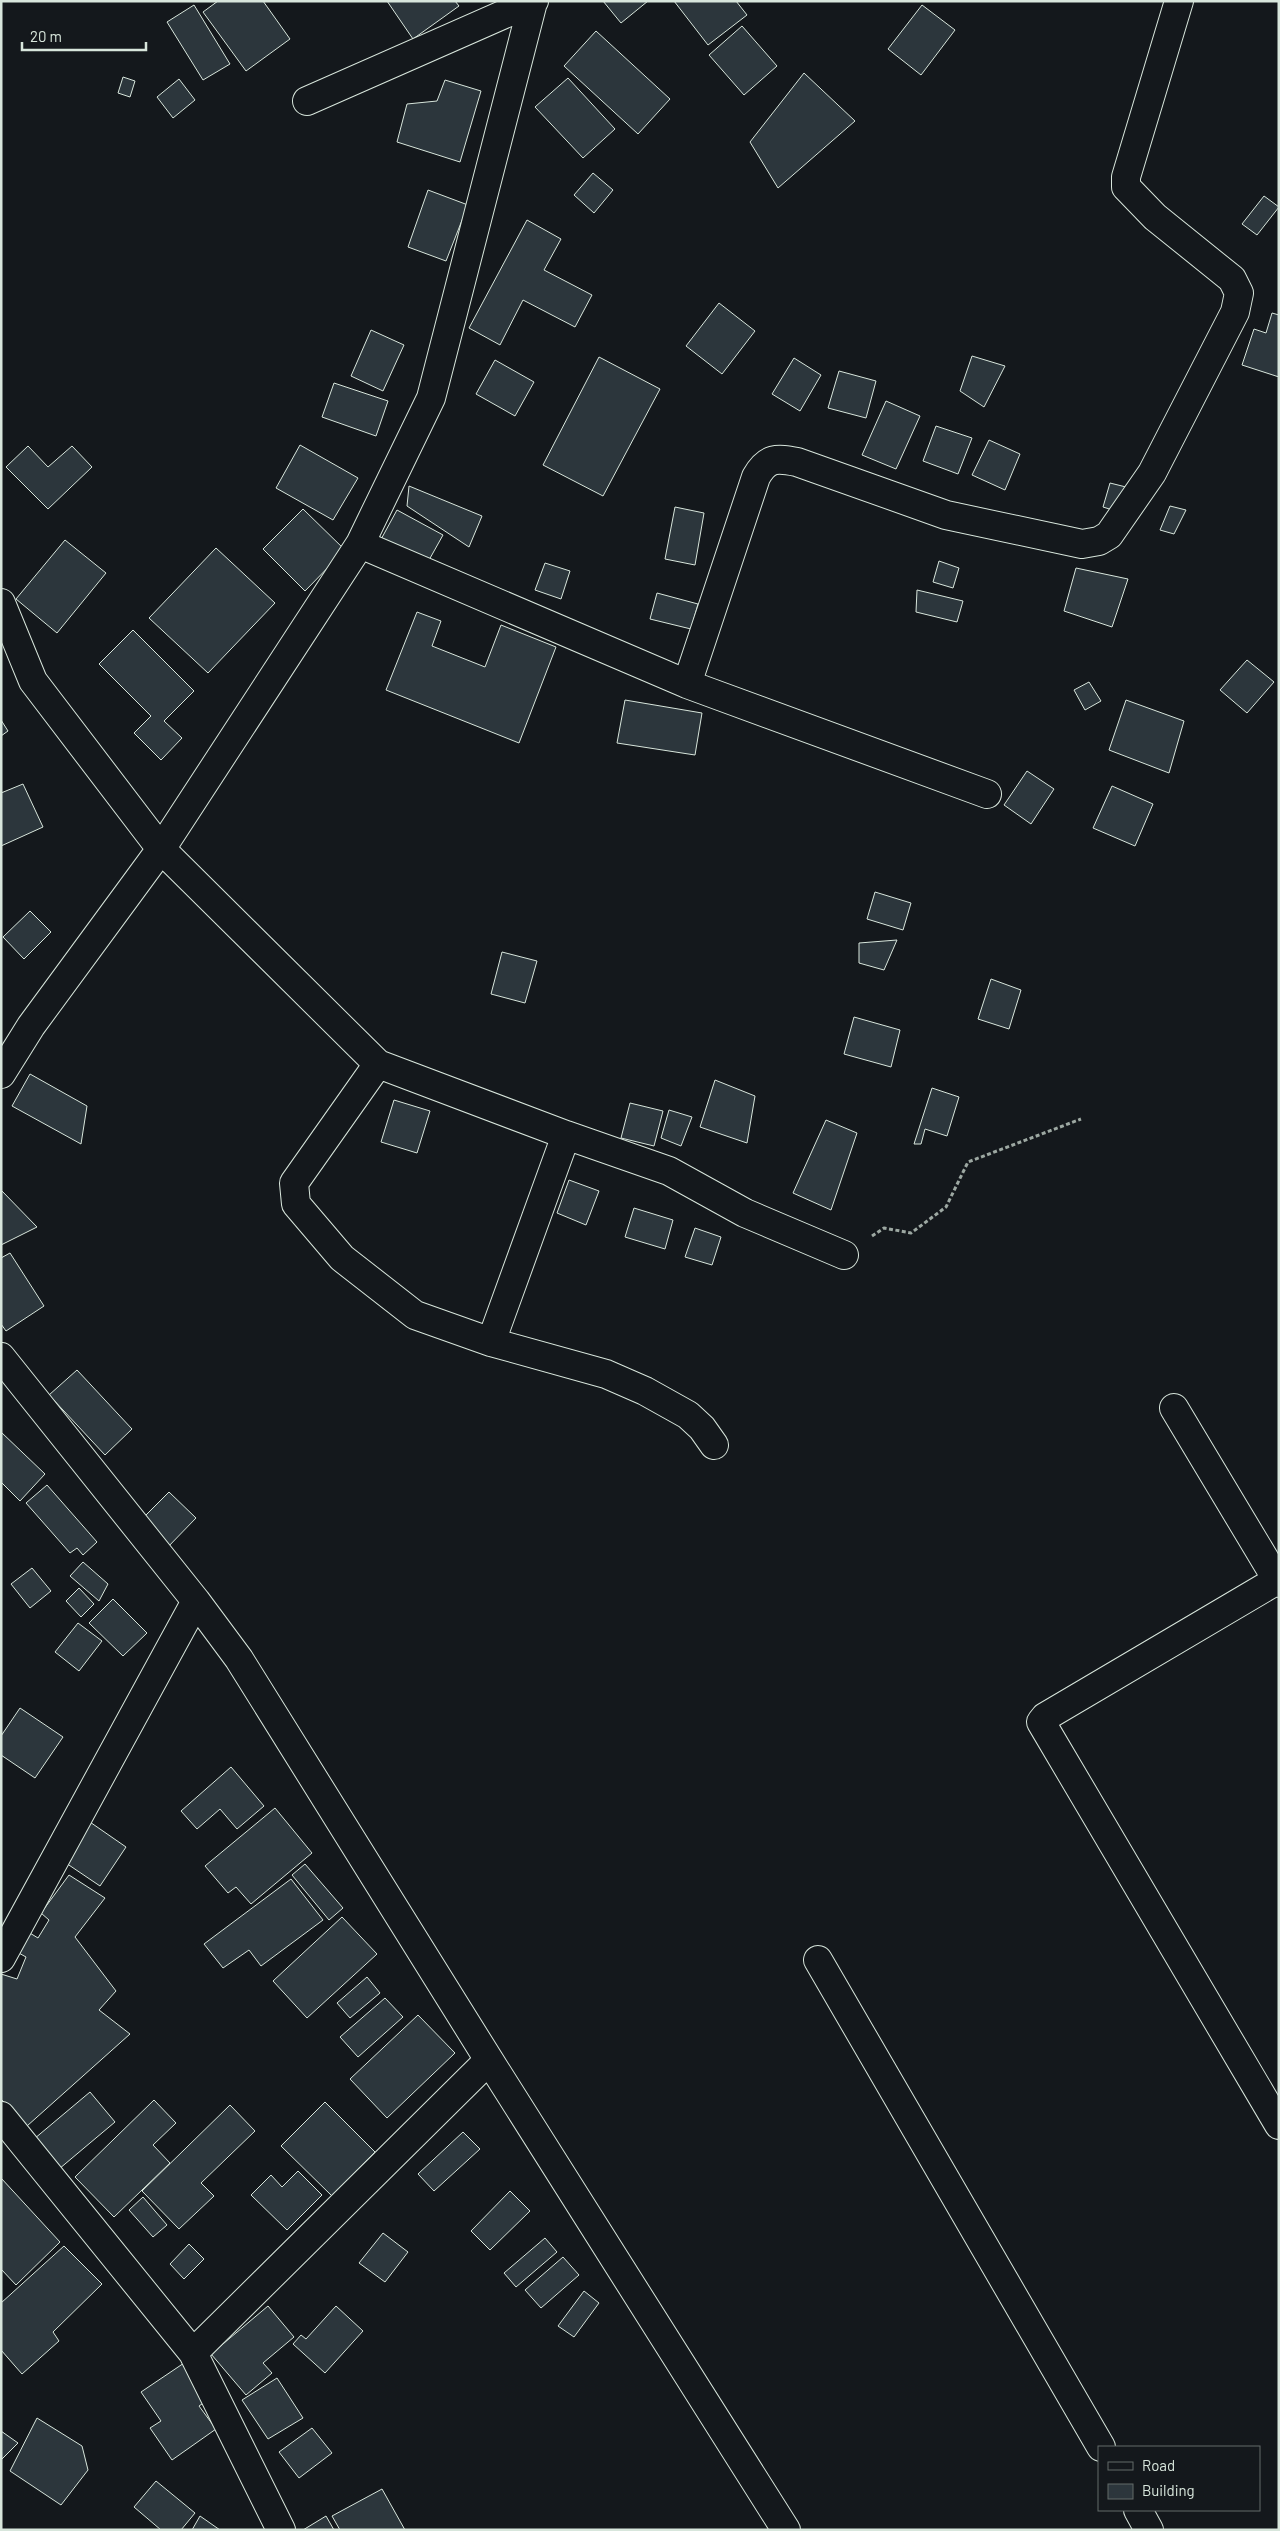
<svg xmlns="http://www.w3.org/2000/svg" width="1280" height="2531" font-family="Barlow,sans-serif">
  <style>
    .building { fill: #2c363c; stroke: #d8e6dc }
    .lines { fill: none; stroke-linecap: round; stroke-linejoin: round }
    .minor-casing { stroke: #d8e6dc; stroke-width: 30 }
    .path { stroke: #9da8a2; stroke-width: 3; stroke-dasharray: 4 2.5; stroke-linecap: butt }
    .minor { stroke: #14181c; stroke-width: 28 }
  </style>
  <rect width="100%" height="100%" fill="#14181c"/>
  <!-- building -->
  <path class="building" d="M218,1H263L290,39L246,71L203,12Z
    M387,1H455L459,6L413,39Z
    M603,1H648L621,23Z
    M674,1H736L747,15L708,45Z
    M194,5L230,64L203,80L167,22Z
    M922,5L955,30L921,75L888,49Z
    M742,26L777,66L744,95L709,55Z
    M596,31L670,99L638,134L564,66Z
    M804,73L855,121L778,188L750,142Z
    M123,77L135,81L130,97L118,93Z
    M568,78L615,129L583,158L535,107Z
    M179,79L195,100L173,118L157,97Z
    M445,80L481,91L460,162L397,142L407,104L437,101Z
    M593,173L613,190L594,213L574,195Z
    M428,190L468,205L446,261L408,247Z
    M1264,196L1279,207L1257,235L1242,224Z
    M527,220L561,239L544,270L592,295L575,327L523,300L500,345L469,328Z
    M719,303L755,331L722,374L686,346Z
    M1272,313L1279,315V377L1242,365L1254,329L1266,333Z
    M371,330L404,345L383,391L351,376Z
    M972,356L1005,366L984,407L960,391Z
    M599,357L660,389L603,496L543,465Z
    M794,358L821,375L800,411L772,394Z
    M495,360L534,382L515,416L476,394Z
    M839,371L876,381L866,418L828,408Z
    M334,383L388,401L376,436L322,417Z
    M886,401L920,416L896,469L862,455Z
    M936,426L972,438L958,474L923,461Z
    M989,440L1020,454L1005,490L972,475Z
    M300,445L358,478L333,520L276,488Z
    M28,446L48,467L72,446L92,467L48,509L6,467Z
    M1110,483L1126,487L1119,512L1103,507Z
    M409,486L482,516L469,547L407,506Z
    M1170,506L1186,510L1174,534L1160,530Z
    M675,507L704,513L695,565L665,559Z
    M303,509L345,550L305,591L263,549Z
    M397,510L443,535L424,569L379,543Z
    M65,540L106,573L57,633L16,599Z
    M216,548L275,603L208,673L149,618Z
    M939,561L959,568L953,588L933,582Z
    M545,563L570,571L561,599L535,590Z
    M1076,568L1128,579L1112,627L1064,611Z
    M917,590L963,601L957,622L916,612Z
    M657,593L698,604L691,629L650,619Z
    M417,612L441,621L432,646L485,667L501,625L556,647L519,743L386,690Z
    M133,630L194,691L164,721L182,738L161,760L134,733L151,716L99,664Z
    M1247,660L1274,682L1247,713L1220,690Z
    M1089,682L1101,701L1085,710L1074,690Z
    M625,700L702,713L695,755L617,743Z
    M1126,700L1184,721L1169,773L1109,750Z
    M1,720L8,731L1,736Z
    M1027,771L1054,789L1031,824L1004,805Z
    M23,784L43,827L1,846V793Z
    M1112,786L1153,804L1135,846L1093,828Z
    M875,892L911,903L903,930L867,919Z
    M30,911L51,932L24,959L3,937Z
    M897,940L884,970L859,963V943Z
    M502,952L537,961L525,1003L491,994Z
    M991,979L1021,990L1009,1029L978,1019Z
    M854,1017L900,1030L891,1067L844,1054Z
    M30,1074L87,1106L81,1144L12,1106Z
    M715,1080L755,1096L747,1143L700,1127Z
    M932,1088L959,1097L947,1136L925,1129L921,1144H914Z
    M394,1100L430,1111L417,1153L381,1142Z
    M630,1103L663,1111L654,1146L621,1138Z
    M669,1110L692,1117L681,1146L661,1138Z
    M826,1120L857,1133L831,1210L793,1193Z
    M569,1180L599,1191L586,1225L557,1213Z
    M1,1190L37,1227L1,1245Z
    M634,1208L673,1220L665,1249L625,1237Z
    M695,1228L721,1237L712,1265L685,1257Z
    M10,1253L44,1306L6,1331L1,1324V1258Z
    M77,1370L132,1429L105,1455L49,1395Z
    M1,1432L45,1474L20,1501L1,1482Z
    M47,1485L97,1542L83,1555L77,1548L70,1553L26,1503Z
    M169,1492L196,1518L165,1550L138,1523Z
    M83,1562L108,1584L99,1601L70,1576Z
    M32,1568L51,1591L30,1608L11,1584Z
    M79,1588L94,1604L81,1617L66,1601Z
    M113,1599L147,1633L123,1656L89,1623Z
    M78,1623L102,1641L79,1671L55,1652Z
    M20,1708L63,1737L35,1778L1,1755V1736Z
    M231,1767L264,1806L237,1829L220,1809L197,1829L181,1811Z
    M275,1808L312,1853L251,1904L236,1887L228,1893L205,1866Z
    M87,1820L126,1847L100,1886L60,1859Z
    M305,1864L343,1908L329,1920L292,1875Z
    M69,1875L105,1898L75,1937L116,1991L99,2010L130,2034L27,2126L1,2099V1974L17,1979L26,1957L8,1947L20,1927L38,1938L49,1920L41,1913Z
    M291,1879L323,1920L261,1966L249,1950L223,1968L204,1944Z
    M342,1917L377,1954L307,2018L273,1981Z
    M367,1977L380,1993L350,2018L337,2003Z
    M385,1998L403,2017L358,2057L340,2037Z
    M418,2015L455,2053L387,2118L350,2079Z
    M90,2092L115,2122L59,2169L34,2139Z
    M154,2100L176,2123L153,2145L170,2163L114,2217L75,2177Z
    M325,2102L375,2152L332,2196L281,2146Z
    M230,2105L255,2131L201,2183L214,2196L179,2229L142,2191Z
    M463,2132L480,2149L434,2191L418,2174Z
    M298,2171L322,2195L287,2230L251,2195L271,2175L282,2187Z
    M1,2178L60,2242L16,2285L1,2269Z
    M510,2191L530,2211L490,2250L471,2231Z
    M143,2197L167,2225L153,2237L129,2210Z
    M383,2233L408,2252L385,2282L359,2263Z
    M545,2238L557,2252L516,2287L504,2273Z
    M189,2244L204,2259L184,2279L170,2264Z
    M64,2246L102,2284L53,2332L59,2341L22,2374L1,2350V2303Z
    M563,2257L579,2275L541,2308L525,2290Z
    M584,2291L599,2303L574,2337L558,2326Z
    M268,2306L294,2337L263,2363L272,2373L246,2395L211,2354Z
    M336,2306L363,2331L325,2373L293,2344L301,2335L306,2339Z
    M187,2361L212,2397L199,2406L216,2429L172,2460L150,2428L161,2421L141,2392Z
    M277,2378L303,2418L268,2439L242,2400Z
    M37,2418L82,2446L88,2470L61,2505L10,2471Z
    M312,2428L332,2453L299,2478L279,2452Z
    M1,2431L18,2443L1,2460Z
    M156,2481L195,2513L181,2530H161L134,2507Z
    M382,2489L405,2530H340L332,2516Z
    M200,2516L220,2530H192Z
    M326,2516L334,2530H303Z"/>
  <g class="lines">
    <!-- minor casing -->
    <g class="minor-casing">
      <path id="minor" d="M307,101L534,1
        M360,544L687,684L987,794
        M1,603L33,681L161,849L378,1064L566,1135L669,1171L745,1213L844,1255
        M687,684L756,477C767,457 777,458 797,462L946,515L1082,544L1099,541L1109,535L1152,473L1235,312L1239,293L1232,279L1155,217L1126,187V177L1179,1
        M378,1064L294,1183L296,1204L342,1258L415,1315L491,1342L606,1374L645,1391L688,1415L702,1428L714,1445
        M1,1074L31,1026L161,849L360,544L431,398L533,2
        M491,1342L566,1135
        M1,1357L196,1601L239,1659L489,2060L786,2530
        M1174,1408L1279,1583
        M1279,1579L1045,1717L1041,1722L1279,2125
        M1,1958L196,1601
        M818,1960L1101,2447
        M1,2116L193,2353L281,2530
        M193,2353L489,2060
        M1138,2510L1149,2530"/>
    </g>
    <!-- path -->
    <path class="path" d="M872,1236L884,1228L911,1233L946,1207L968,1162L1081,1119"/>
    <!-- minor -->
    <use href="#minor" class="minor"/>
  </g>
  <!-- border -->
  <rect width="1280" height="2531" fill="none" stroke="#d8e6dc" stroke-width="5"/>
  <!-- legend -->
  <rect x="1098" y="2446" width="162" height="65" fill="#14181c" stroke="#626a69"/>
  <rect x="1108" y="2462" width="25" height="8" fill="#14181c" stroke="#626a69"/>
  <text x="1142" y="2471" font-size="15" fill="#d8e6dc">Road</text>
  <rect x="1108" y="2484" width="25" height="15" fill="#2c363c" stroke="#626a69"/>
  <text x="1142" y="2496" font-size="15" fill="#d8e6dc">Building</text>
  <!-- scale -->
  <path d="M22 42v8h124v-8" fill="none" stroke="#d8e6dc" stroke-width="2.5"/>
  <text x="30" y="42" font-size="15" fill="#d8e6dc" stroke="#14181c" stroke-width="4" paint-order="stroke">20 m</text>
</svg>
